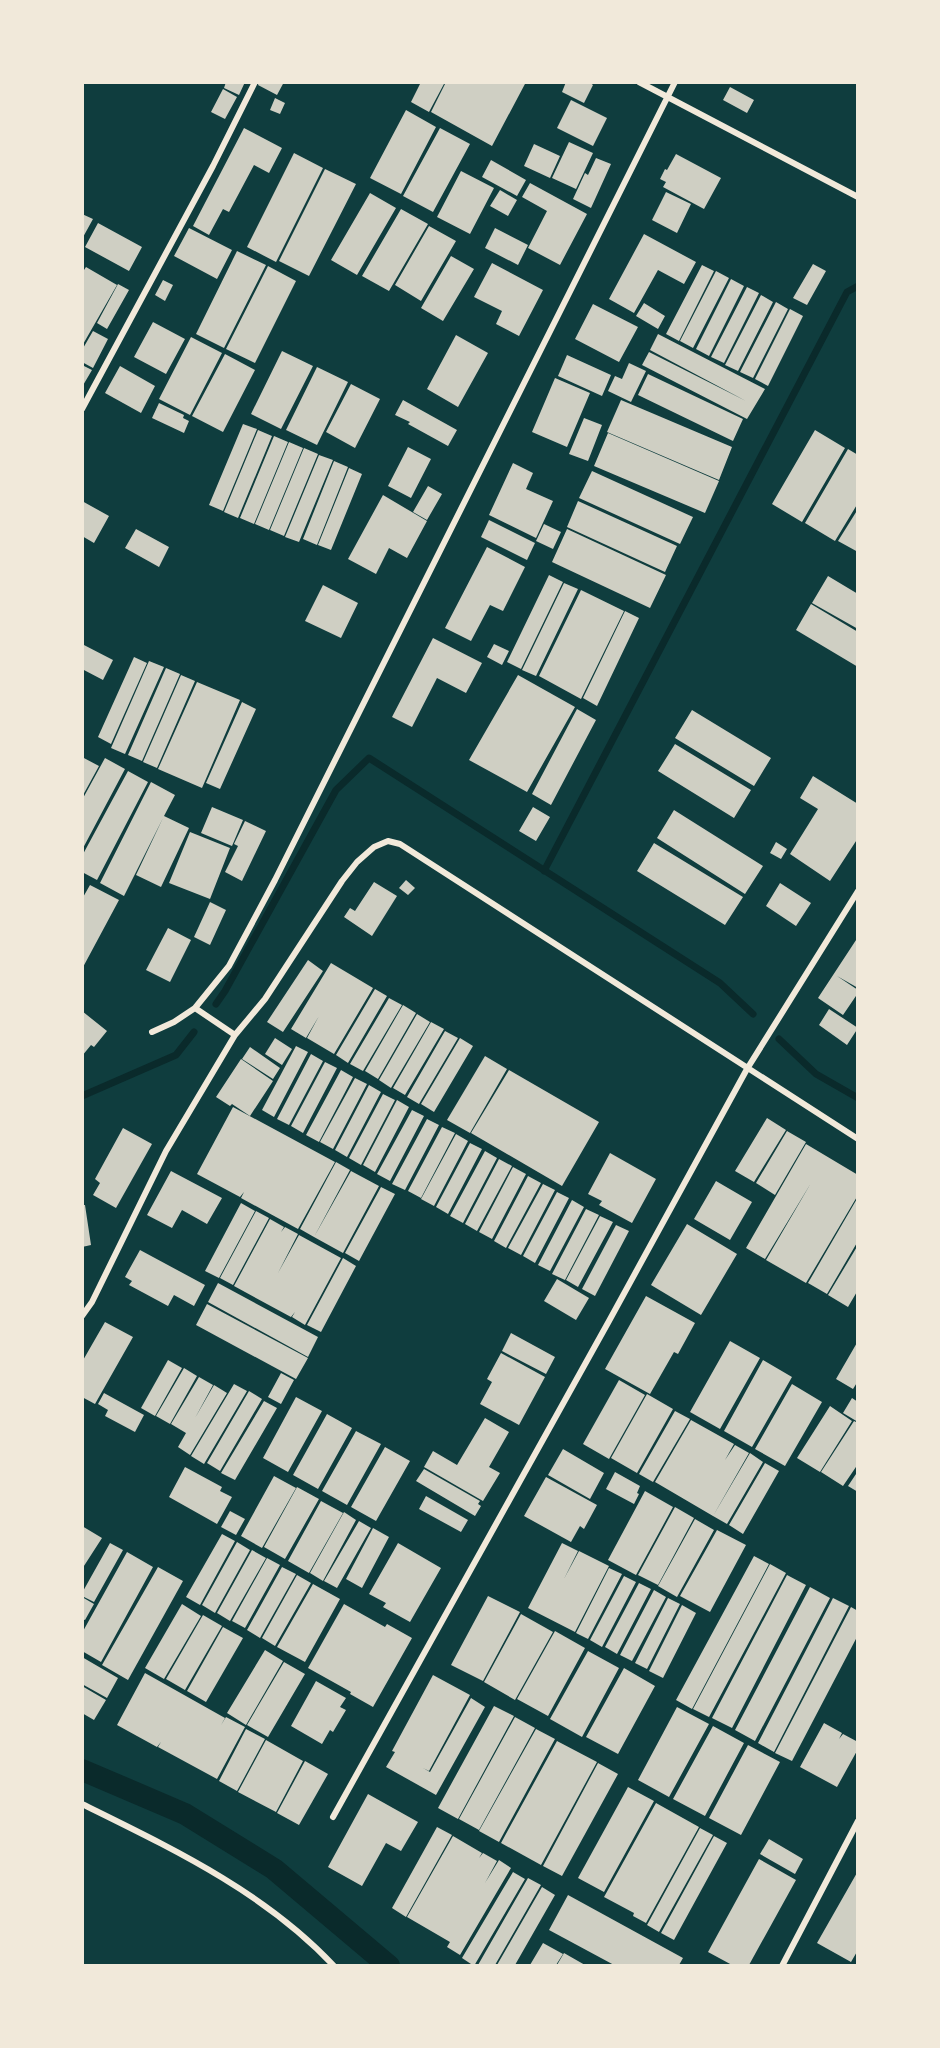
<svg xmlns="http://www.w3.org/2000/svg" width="940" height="2048" font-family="'Alegreya Sans',sans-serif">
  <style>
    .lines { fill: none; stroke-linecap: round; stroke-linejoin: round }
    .stream { stroke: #0a2a2b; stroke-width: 7 }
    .canal { stroke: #0a2a2b; stroke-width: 22 }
    .building { fill: #cfcfc3 }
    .minor { stroke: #f1e9da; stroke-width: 6 }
  </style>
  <rect width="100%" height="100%" fill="#0f3d3e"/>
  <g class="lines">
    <!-- stream -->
    <path class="stream" d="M544,871L847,292L858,286
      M216,1004L225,991L336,790L369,758L720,983L753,1014
      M779,1039L816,1074L858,1098
      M82,1096L176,1055L194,1032"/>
    <!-- canal -->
    <path class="canal" d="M82,1770L185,1814L274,1869L389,1966"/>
  </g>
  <!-- building -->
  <path class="building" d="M226,82H245L239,95L224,88Z
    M259,82H284L277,95L258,85Z
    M421,82H445L429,112L411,102Z
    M446,82H526L492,146L431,112Z
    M566,82H589L593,85L584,103L562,92Z
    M730,87L754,100L747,113L723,100Z
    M223,89L237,97L225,119L211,112Z
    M275,98L285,103L280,114L270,110Z
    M571,100L607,118L593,146L557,128Z
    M406,110L436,127L401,194L370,178Z
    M244,128L282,148L269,173L254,165L229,212L223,209L209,235L193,226Z
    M440,128L470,144L433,212L403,196Z
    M569,142L593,153L576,189L552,178Z
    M534,144L560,156L550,178L524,166Z
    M294,153L323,168L276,262L247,247Z
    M676,154L721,178L704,209L663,187L666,182L660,179L665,169L667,170Z
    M596,158L611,164L591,208L573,199L585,173L588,175Z
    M491,160L526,180L517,196L482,177Z
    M325,169L356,184L309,276L279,261Z
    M461,171L494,188L470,234L437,217Z
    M530,183L587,214L560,265L528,248L547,211L522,197Z
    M500,190L517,200L508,216L490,206Z
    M666,192L691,204L677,233L652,220Z
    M370,193L396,208L357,275L331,260Z
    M401,209L428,224L389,291L362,276Z
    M82,214L93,219L82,239Z
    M98,223L142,247L129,271L85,247Z
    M429,226L456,241L421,301L395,285Z
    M189,228L232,250L217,279L174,256Z
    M495,228L528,245L518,265L485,248Z
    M644,234L696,262L684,284L658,270L634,313L609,299Z
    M237,251L266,265L224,348L196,334Z
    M451,256L474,269L443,321L421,308Z
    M492,263L543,290L519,336L496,324L502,311L474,297Z
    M813,264L826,271L807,305L793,298Z
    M702,265L714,271L679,341L666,334Z
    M268,266L296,281L255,363L226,349Z
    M86,267L117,285L82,346V273Z
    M716,271L729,278L693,348L680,341Z
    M731,279L744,286L709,356L696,349Z
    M163,280L173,285L165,301L155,295Z
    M118,284L129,290L107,329L97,323Z
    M747,287L759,293L724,363L711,357Z
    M761,295L773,302L738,371L725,365Z
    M776,302L788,309L753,378L740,372Z
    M644,303L665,316L658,329L636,316Z
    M593,304L638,327L619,362L575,339Z
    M790,309L803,316L768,386L755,379Z
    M153,322L185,339L166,374L134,357Z
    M93,331L108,339L93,368L82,362V350Z
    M658,334L765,389L747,419L642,365L649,352L746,401L650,350Z
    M456,335L488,353L458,407L427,389Z
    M191,337L222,353L190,415L159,399Z
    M282,351L313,366L281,429L251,414Z
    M225,354L255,370L223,432L192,416Z
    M567,355L611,375L602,396L558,376Z
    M629,363L646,371L631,402L608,391L615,376L622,379Z
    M82,365L92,370L82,387Z
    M120,366L155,386L141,413L105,393Z
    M317,367L348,382L317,445L286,430Z
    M648,374L743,419L733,441L638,395Z
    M555,378L590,393L567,447L532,432Z
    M351,384L380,399L355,448L326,432Z
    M403,400L457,430L448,446L408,424L410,422L395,415Z
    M621,400L732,447L719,480L607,432Z
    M159,403L184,415L183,418L189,421L184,433L152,418Z
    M584,418L602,425L588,461L569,454Z
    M243,424L257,429L223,511L209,505Z
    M258,430L272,436L238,518L224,512Z
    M815,430L845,448L802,522L772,504Z
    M608,433L719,481L705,513L594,466Z
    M274,436L288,442L254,524L240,518Z
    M289,442L303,448L269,530L255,524Z
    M408,447L431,459L411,498L388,486Z
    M304,448L318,454L284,536L270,530Z
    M848,449L858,455V503L835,541L805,523Z
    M319,455L333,460L299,542L285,537Z
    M334,461L348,467L317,545L303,539Z
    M513,463L533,473L526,489L553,501L536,538L489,515Z
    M349,468L362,474L331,550L318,545Z
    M592,471L693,517L680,544L579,498Z
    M428,486L442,494L427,520L413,512Z
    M383,495L427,521L407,558L389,548L376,574L348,559Z
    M82,501L109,516L94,543L82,536Z
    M578,501L677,546L665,572L567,527Z
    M858,509V552L838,541Z
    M489,520L535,543L527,560L481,537Z
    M544,524L561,532L553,549L536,541Z
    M136,529L169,547L159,567L125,548Z
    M567,529L666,575L650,608L552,562Z
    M487,547L525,567L503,611L490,605L471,641L445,628Z
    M549,575L563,582L521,669L507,662Z
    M828,576L858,594V629L812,603Z
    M564,583L578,589L536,676L522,670Z
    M323,585L358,603L341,638L305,621Z
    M581,590L624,611L581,699L539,676Z
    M811,604L858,632V667L796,630Z
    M625,611L639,618L597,706L583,698Z
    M433,638L482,663L466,693L437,678L412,727L392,717Z
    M82,644L113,660L103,680L82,669Z
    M494,644L509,651L502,665L487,657Z
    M134,657L147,663L111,744L98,737Z
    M149,661L164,667L125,754L111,748Z
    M166,668L180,674L142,761L128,755Z
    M181,675L195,681L157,768L143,762Z
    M518,675L575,707L527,792L469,760Z
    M197,682L240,700L202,788L158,769Z
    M242,702L256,709L220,789L206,783Z
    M577,709L596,720L551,805L532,794Z
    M692,710L771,758L754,786L675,738Z
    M675,744L751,790L734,818L658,771Z
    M82,757L99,766L82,797Z
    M105,758L125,769L82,850V800Z
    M128,771L148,782L97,880L82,872V856Z
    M813,776L858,804V838L830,881L790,854L818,809L800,798Z
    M151,782L175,795L164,816L189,828L161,887L136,875L163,818L124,896L100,883Z
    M212,807L243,820L232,846L201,833Z
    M533,807L550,817L536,841L519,831Z
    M674,810L763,866L745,894L657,838Z
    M245,821L266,831L242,881L225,872L238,846L234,844Z
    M190,832L230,848L210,899L169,883Z
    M776,842L787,849L781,859L770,853Z
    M654,843L743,897L725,925L637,871Z
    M406,880L415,888L408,895L399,888Z
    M374,882L397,896L372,936L344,917L350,908L355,911Z
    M780,883L811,903L796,926L766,906Z
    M90,885L119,900L82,969V899Z
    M210,902L226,910L210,945L194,937Z
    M168,928L191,940L170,982L146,970Z
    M858,937V988L837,976L858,990V993L843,1015L818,998Z
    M308,960L323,971L283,1032L267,1022Z
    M331,963L373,988L334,1054L307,1038L319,1016L306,1038L291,1029Z
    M375,989L387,996L348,1063L336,1055Z
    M389,998L402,1005L363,1071L350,1064Z
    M403,1005L416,1013L378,1079L365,1071Z
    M829,1009L858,1028L847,1045L819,1025Z
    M82,1011L107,1031L94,1047L91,1045L82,1056Z
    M417,1014L430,1022L391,1088L379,1080Z
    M431,1022L444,1029L405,1095L393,1088Z
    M445,1031L458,1038L419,1104L407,1097Z
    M275,1038L292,1049L282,1065L265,1054Z
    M460,1038L473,1046L434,1112L421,1104Z
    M296,1046L308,1052L274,1117L262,1110Z
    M250,1047L280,1068L273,1079L242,1059Z
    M311,1054L323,1061L289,1125L277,1119Z
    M485,1056L507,1069L470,1133L447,1120Z
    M241,1059L273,1081L250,1116L232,1104L230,1106L216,1097Z
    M325,1062L337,1068L303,1133L291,1126Z
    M341,1070L353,1077L319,1142L306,1135Z
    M509,1070L599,1122L562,1186L471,1133Z
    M355,1078L367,1084L333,1149L320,1142Z
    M369,1085L381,1092L347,1157L335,1150Z
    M383,1094L395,1100L361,1165L349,1158Z
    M397,1100L409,1107L375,1172L363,1165Z
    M233,1107L335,1162L298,1229L241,1198L244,1192L240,1197L197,1174Z
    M412,1110L424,1116L390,1181L377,1174Z
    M767,1118L786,1130L754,1182L735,1171Z
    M427,1119L439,1125L405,1190L392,1184Z
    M442,1127L455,1133L421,1198L408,1191Z
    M123,1128L152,1144L116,1208L93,1195L100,1183L95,1179Z
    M787,1131L806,1142L775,1195L756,1183Z
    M456,1134L468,1141L434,1206L421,1199Z
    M470,1143L482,1149L448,1214L436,1207Z
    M806,1144L858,1175V1195L806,1283L766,1260L811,1183L765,1259L746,1248Z
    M485,1151L497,1158L463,1223L450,1216Z
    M610,1153L656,1179L632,1223L599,1205L602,1201L588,1194Z
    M499,1159L512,1166L477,1231L465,1224Z
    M336,1162L350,1170L314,1237L300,1229Z
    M513,1167L526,1174L492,1239L479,1232Z
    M171,1171L222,1198L207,1224L182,1210L172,1228L147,1215Z
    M351,1171L379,1186L343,1253L314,1237Z
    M528,1176L541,1183L506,1248L494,1241Z
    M716,1181L752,1202L730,1240L694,1219Z
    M543,1184L555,1190L521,1255L508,1248Z
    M381,1187L395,1194L359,1261L345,1253Z
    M557,1192L569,1198L535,1263L523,1256Z
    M858,1197V1241L827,1294L808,1283Z
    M572,1200L584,1207L550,1271L538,1265Z
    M241,1203L255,1211L219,1278L205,1271Z
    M82,1205H85L91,1245L82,1247Z
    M586,1209L599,1215L565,1280L552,1274Z
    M256,1211L269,1218L233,1285L220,1278Z
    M600,1216L613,1222L578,1287L566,1280Z
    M270,1219L284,1227L281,1232L285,1227L298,1234L278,1273L299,1235L341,1258L305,1325L292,1317L295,1312L291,1317L234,1286Z
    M687,1224L737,1254L701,1315L651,1285Z
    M616,1225L629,1231L595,1296L582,1289Z
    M858,1245V1290L848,1307L828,1295Z
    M140,1250L205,1285L194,1306L174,1295L168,1306L129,1285L132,1281L125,1277Z
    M343,1258L356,1266L321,1332L307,1325Z
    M557,1279L589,1298L576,1320L544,1301Z
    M218,1283L318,1337L308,1357L208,1302Z
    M646,1296L695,1323L678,1354L674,1352L650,1394L605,1369Z
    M207,1304L308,1358L296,1379L196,1325Z
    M105,1322L133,1337L95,1404L82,1397V1362Z
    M511,1333L555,1357L546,1374L502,1351Z
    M730,1341L760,1358L720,1429L690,1412Z
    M858,1341V1381L853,1389L836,1379Z
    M501,1353L545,1377L519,1425L480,1404L492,1382L487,1379Z
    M168,1360L182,1368L155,1416L141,1408Z
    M763,1360L792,1377L752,1447L724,1431Z
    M184,1368L197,1376L170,1424L156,1416Z
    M281,1373L294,1380L281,1404L268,1397Z
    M199,1377L213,1385L195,1418L214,1385L227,1393L190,1455L178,1447L186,1433L171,1424Z
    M619,1380L645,1395L609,1459L583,1444Z
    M234,1384L247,1391L204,1464L191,1456Z
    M792,1384L822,1402L785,1466L755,1449Z
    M249,1391L262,1399L220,1471L207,1463Z
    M104,1393L144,1415L135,1432L105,1416L108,1410L98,1404Z
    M647,1394L673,1409L637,1473L611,1458Z
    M296,1397L322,1411L288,1472L263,1458Z
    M852,1398L858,1402V1422L843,1413Z
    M264,1401L277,1408L235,1480L221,1473Z
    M830,1406L852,1421L820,1472L797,1458Z
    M675,1411L690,1419L653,1482L639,1474Z
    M327,1414L352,1428L318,1489L293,1475Z
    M485,1418L509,1432L489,1467L500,1473L483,1501L424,1467L433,1451L457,1465Z
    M691,1420L734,1444L725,1460L735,1445L749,1453L713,1516L655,1482Z
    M854,1421L858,1423V1464L843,1486L821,1472Z
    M356,1431L381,1444L347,1505L322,1491Z
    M385,1447L410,1461L376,1521L351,1507Z
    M563,1449L604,1473L590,1499L548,1475Z
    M750,1453L763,1462L727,1524L713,1516Z
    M765,1463L779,1471L743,1534L729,1525Z
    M185,1467L222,1487L220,1491L232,1497L217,1524L169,1497Z
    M424,1469L480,1501L478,1504L481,1506L475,1516L416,1481Z
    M858,1471V1492L848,1486Z
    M615,1472L640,1486L637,1493L639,1494L634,1504L606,1489Z
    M274,1476L296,1488L262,1548L241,1536Z
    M546,1477L597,1505L584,1529L580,1526L571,1542L524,1516Z
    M297,1487L319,1499L285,1559L264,1547Z
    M645,1491L673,1507L636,1575L608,1560Z
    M426,1496L468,1520L461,1532L419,1509Z
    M321,1501L343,1513L309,1573L288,1561Z
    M675,1507L694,1518L658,1585L638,1575Z
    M230,1511L245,1519L236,1535L221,1527Z
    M344,1512L356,1520L323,1581L310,1573Z
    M695,1519L714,1530L677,1597L658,1586Z
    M359,1521L371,1528L337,1588L324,1581Z
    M82,1526L102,1538L82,1569Z
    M373,1528L389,1537L362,1588L346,1579Z
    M717,1530L746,1545L710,1612L680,1596Z
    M222,1534L235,1541L200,1605L186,1597Z
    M237,1542L250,1550L215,1613L202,1605Z
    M110,1543L123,1550L94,1602L82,1596V1593Z
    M398,1543L441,1568L410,1622L383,1607L386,1603L369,1594Z
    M562,1543L578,1551L564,1579L579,1551L609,1566L575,1632L528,1608Z
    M252,1550L266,1558L230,1621L217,1613Z
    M127,1552L153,1567L101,1662L82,1651V1633Z
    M754,1556L769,1564L692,1709L676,1700Z
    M267,1558L280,1565L245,1628L232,1621Z
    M770,1564L786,1573L709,1717L693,1709Z
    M158,1567L183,1581L128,1680L102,1665Z
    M282,1567L296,1574L260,1638L247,1630Z
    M609,1568L622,1574L588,1639L576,1633Z
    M297,1575L311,1583L275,1646L262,1638Z
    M787,1575L806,1585L732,1728L712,1718Z
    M624,1576L636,1582L602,1647L590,1640Z
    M639,1583L651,1589L617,1654L605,1647Z
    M313,1584L340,1599L305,1662L277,1647Z
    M810,1587L830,1598L755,1741L735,1730Z
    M654,1590L666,1597L632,1661L620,1655Z
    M488,1596L520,1612L483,1681L451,1665Z
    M82,1597L94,1604L85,1620L82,1619Z
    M668,1598L680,1604L647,1669L635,1663Z
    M833,1598L849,1606L774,1752L758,1743Z
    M182,1604L201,1616L164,1679L145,1668Z
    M344,1604L385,1627L387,1624L412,1638L373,1707L350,1694L351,1692L308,1668Z
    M682,1605L696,1613L663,1678L649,1671Z
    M851,1607L858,1611V1635L792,1761L775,1753Z
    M521,1614L553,1632L515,1700L484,1682Z
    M203,1615L222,1626L185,1690L166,1679Z
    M223,1627L243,1638L206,1702L187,1691Z
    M555,1631L585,1648L548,1716L517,1699Z
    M265,1650L283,1661L246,1725L227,1713Z
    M588,1651L619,1668L582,1737L550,1719Z
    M82,1657L118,1678L107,1698L82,1684Z
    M284,1662L305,1674L268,1737L247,1725Z
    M624,1668L655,1686L618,1754L586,1737Z
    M145,1673L225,1718L221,1725L226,1717L245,1727L217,1779L158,1747L161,1742L157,1747L117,1725Z
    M433,1675L470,1695L429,1771L423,1768L430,1772L471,1698L485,1707L436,1795L386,1767L395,1752L392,1751Z
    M316,1681L346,1698L340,1707L346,1710L333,1732L330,1730L322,1744L291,1726Z
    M82,1686L106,1700L94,1720L82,1713Z
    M494,1706L514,1716L458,1819L438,1808Z
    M677,1707L709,1724L669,1797L638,1780Z
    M515,1717L535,1728L479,1830L459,1819Z
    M824,1723L842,1733L839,1739L843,1734L858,1742V1749L837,1787L800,1767Z
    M713,1726L744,1743L705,1816L673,1799Z
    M246,1729L265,1739L237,1791L219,1781Z
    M536,1729L555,1739L499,1842L479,1831Z
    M266,1740L303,1761L276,1812L238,1792Z
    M557,1741L597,1762L541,1865L501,1843Z
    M748,1745L780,1762L741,1835L709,1818Z
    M305,1761L328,1774L299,1825L277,1813Z
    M598,1763L618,1774L562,1876L543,1866Z
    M628,1787L654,1801L604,1892L578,1878Z
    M368,1794L418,1822L401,1851L386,1843L362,1886L328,1867Z
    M656,1803L699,1827L646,1923L633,1916L634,1913L604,1897Z
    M437,1827L452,1835L406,1917L392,1908Z
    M700,1828L713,1835L659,1932L647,1925Z
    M453,1836L482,1853L479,1858L483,1853L497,1861L485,1883L499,1860L511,1868L460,1955L447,1947L450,1942L407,1917Z
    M714,1836L727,1843L674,1940L661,1933Z
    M769,1839L803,1859L795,1874L760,1854Z
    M759,1859L796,1880L749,1965H732L708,1952Z
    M858,1871V1950L851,1962L817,1943Z
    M513,1872L525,1879L474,1966L462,1958Z
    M528,1878L541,1885L495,1965H478Z
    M542,1887L555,1895L515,1965H497Z
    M568,1895L683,1958L679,1965H614L549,1930Z
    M543,1943L563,1954L556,1965H530Z
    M564,1953L585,1965H557Z"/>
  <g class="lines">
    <!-- minor -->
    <path class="minor" d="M639,82L858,197
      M82,409L213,166L255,82
      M195,1008L235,1035
      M152,1032L174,1022L195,1008L229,966L275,880L675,82
      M82,1316L92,1302L166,1151L235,1035L265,999L342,881L357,862L374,847L388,841L400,844L858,1139
      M82,1804C171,1848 265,1892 334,1966
      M333,1817L609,1321L747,1069L858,891
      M782,1966L858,1821"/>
  </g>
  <!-- border -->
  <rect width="940" height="2048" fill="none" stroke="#f1e9da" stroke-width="168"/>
</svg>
